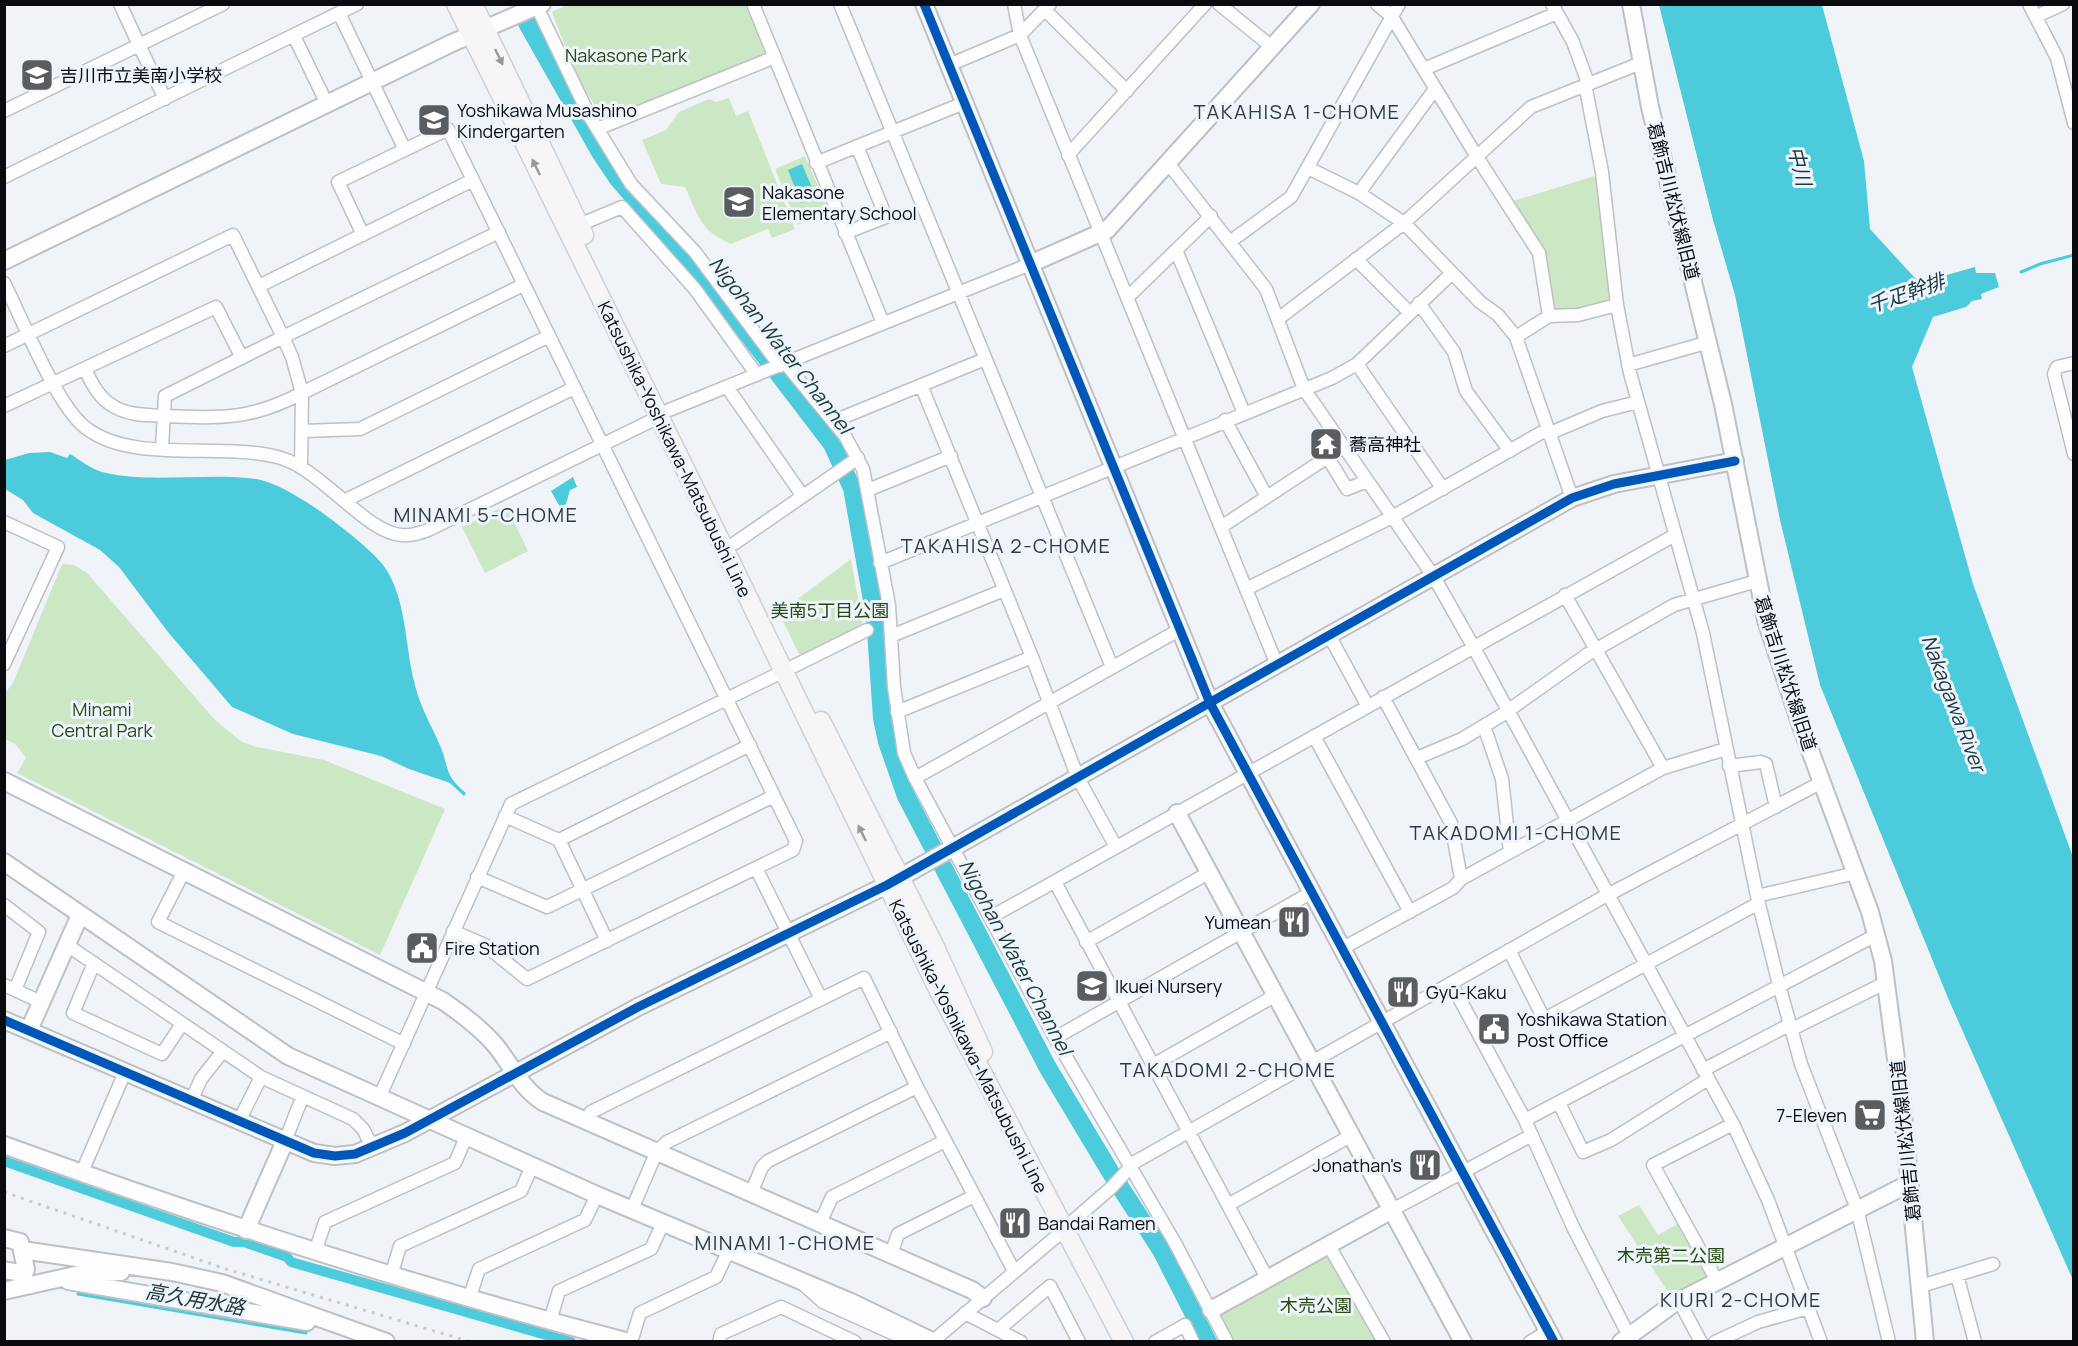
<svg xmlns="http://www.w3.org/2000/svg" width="2078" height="1346" font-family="Manrope,'Noto Sans JP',sans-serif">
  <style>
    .green { fill: #cce7c3 }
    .water { fill: #4bcbdc }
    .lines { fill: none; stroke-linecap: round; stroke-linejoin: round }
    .stream { stroke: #4bcbdc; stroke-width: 3 }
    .canal { stroke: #4bcbdc; stroke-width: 10 }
    .river { stroke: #4bcbdc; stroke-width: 18 }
    .street-casing { stroke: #bdc0c4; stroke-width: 15 }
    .secondary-casing { stroke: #bdc0c4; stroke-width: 20 }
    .primary-casing { stroke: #cdcfd1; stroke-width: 21 }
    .street { stroke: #fdfdfe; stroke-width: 12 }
    .secondary { stroke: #fdfdfe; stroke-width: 16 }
    .primary { stroke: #f8f5f6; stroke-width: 18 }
    .rail { stroke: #c8c9ca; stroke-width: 3; stroke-dasharray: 3 6; stroke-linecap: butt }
    .cycleway-casing { stroke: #edf4fc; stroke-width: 13 }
    .cycleway { stroke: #0057b8; stroke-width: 9 }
    .oneway { fill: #989799 }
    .labels { text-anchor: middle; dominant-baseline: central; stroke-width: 6; stroke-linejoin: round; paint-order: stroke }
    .park-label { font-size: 18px; fill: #274a11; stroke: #edf4fc }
    .poi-label { font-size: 18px; fill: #090b0e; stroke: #edf4fc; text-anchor: start }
    .street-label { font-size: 18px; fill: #090b0e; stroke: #edf4fc }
    .neighbourhood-label { font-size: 20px; letter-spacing: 1.5px; fill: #33383e; stroke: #edf4fc }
    .water-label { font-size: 20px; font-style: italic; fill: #21393e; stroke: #edf4fc }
  </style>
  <rect width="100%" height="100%" fill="#f0f4f8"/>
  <!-- green -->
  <path class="green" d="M569,4L747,5L768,54L603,119L576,75L552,12Z
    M729,98L736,116L748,111L795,229L772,238L768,229L731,244C700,231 698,215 685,187L661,184L642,140L666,130L679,112L709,99L716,102Z
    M805,156L829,212L798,225L775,169Z
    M1598,175L1613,302L1578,309H1555L1544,251L1513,201Z
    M506,505L528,551L485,573L462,527Z
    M851,559L863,627L806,654H799L779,613Z
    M62,564L74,565L87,573L215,720L242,742L257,747L324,760L445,809L380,955L17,773L26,758L15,744L5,739V693L13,683Z
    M1639,1205L1658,1235L1679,1223L1710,1275L1709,1280L1672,1298L1618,1216Z
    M1330,1254L1378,1341H1233L1220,1315Z"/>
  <!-- water -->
  <path class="water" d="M1659,5H1822L1864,161L1870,229L1915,278L1929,280L1975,267L1976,273H1995L1999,287L1981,294L1982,299L1972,301L1966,307L1933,317L1912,367L1973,584L2073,857V1280L1948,998L1820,685L1780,520L1735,295L1713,220Z
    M802,164L816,197L801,203L788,170Z
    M50,452L67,458L70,454C80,460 91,469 102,472C148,484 208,472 256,479C289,484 351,532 376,557C407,587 404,642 414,681C420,707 429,720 439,743C450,768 443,774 466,793L464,796L450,783L409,769L381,756L293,734L232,707L168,632L119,567L100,550L33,513L23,500L5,489V460L29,453Z
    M573,477L577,487L570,490L566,504L560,507L551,491Z"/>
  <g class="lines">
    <!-- stream -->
    <path class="stream" d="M2021,272L2040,264L2074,255
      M78,1294L306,1333"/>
    <!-- canal -->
    <path class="canal" d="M4,1161L234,1242H244L287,1257L291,1262L571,1342"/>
    <!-- river -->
    <path class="river" d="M527,23L600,152L618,179L721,299L832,444L852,488L875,617L882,718L887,742L906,796L1048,1068L1111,1173L1161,1250L1208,1342"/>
    <!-- street casing -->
    <g class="street-casing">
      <path id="street" d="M753,4L883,323
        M840,4L1112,667
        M1014,4L1020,35L1277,665
        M1219,4L1272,47
        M1377,4L1392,17L1477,157L1539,253L1549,316L1516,337
        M1552,4L1573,42L1588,83
        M2029,4L2057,58L2074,123
        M537,7L590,117L631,184L695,252L780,366
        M1045,10L1127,91
        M339,13L405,150
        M2037,16L2063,4
        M294,36L327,104
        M949,65L1020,35L1050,4
        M1424,69L1557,13
        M1585,84L1602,172L1617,305L1630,373L1703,633L1757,896L1779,985L1801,1064L1857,1209L1889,1342
        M165,99L139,45L223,4
        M4,111L139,45L120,4
        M597,129L775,57
        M1068,155L1205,4
        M816,163L964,103
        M1168,163L1266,289L1304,389L1434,577L1473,646L1733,1124L1768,1200L1821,1342
        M1308,168L1359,193L1404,223L1480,302L1498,315L1516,337L1572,498
        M4,177L357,4
        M1359,193L1435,89
        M579,225L622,207L695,289L757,375
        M845,233L886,217L857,146
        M363,235L338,182L448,129L796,841L793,850L527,979L485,945L453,931
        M1231,241L1291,197L1399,4
        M1176,250L1244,413
        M1356,259L1410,313
        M4,283C23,320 56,405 86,428C134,465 223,441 281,458C322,470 366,533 402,535C412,536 420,533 428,530L659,417
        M259,286L473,180
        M1127,298L1211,216
        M1419,303L1454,352L1466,391L1510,451
        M1549,316L1578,315L1617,305
        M1278,319L1404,223L1531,107L1641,63
        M4,346L233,235L283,337L499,232
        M2074,363L2057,367L2054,374L2074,454
        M786,364L845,436L863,469L889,605L894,687L904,753L915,778L1055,1038L1175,1243L1227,1342
        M1357,364L1443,489
        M1628,365L1709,342
        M85,369C92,384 99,398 113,406C129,416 149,415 167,416C221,419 253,419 302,393L292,357L283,337L165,396L162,448
        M921,385L1032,657L1078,778L1116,847
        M727,387L802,495
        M4,406L216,307L242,358
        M669,410L1030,264
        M1225,420L1267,497
        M834,421L985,359
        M303,431L360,429L549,336
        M1548,434L1602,411L1638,402
        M1328,458L1347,489L1367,481
        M301,466L302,393L523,285
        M868,490L951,456
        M346,500L574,388
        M4,522L58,547L4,664
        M1221,527L1343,447
        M735,543L858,458
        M880,563L1332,378L1357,364L1452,273
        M1246,589L1392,517L1546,430
        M1565,595L1663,768
        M1329,635L1367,705
        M891,636L1004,590
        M794,666L867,630
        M1383,697L1451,823L1461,879
        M897,712L1032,657
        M1484,726L1502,779L1510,852
        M1314,736L1410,912
        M1417,758L1462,739L1502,715L1588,654L1674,605L1757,581
        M1729,766L1761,762L1766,764L1776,807
        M915,778L1179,630
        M505,816L559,840L607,941
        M559,840L750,745
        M756,868L821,999
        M184,871L158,922L404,1044
        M477,877L547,907L774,796
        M1055,882L1267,1278
        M1757,896L1856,873
        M4,905L39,932L15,990
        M991,917L1675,535
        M1086,942L1210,872
        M67,945L261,1077L353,1119L363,1129L373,1148
        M1343,948L1453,888L1461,879L1663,768L1726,749
        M1509,950L1542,1015L1548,1017L1759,903
        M94,963L73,1013L162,1054L182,1024
        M1451,983L1525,1120L1573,1227L1629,1336
        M4,985L41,1002
        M1055,1038L1312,892
        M1153,1065L1276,995
        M1703,1070L1785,1027H1796L1887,982
        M379,1098L511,804L784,671
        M191,1101L201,1079L223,1051
        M1559,1103L1583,1152L1611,1140L1708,1079
        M1525,1120L1876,935
        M239,1121L261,1077
        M586,1121L591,1112L864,978L917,1087L1014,1271
        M285,1141L302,1098
        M82,1172L125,1072
        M751,1193L762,1167L768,1161L917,1087
        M1228,1205L1352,1135
        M632,1209L657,1151L667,1142L891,1032
        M1392,1210L1532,1135
        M1073,1221L1112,1187L1135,1162L1600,899L1822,782
        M820,1223L832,1197L945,1141
        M1328,1244L1384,1342
        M315,1252L325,1222L455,1163L466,1137
        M891,1254L898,1234L974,1196
        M1957,1275L1975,1342
        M391,1276L400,1246L521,1191L532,1166
        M1717,1281L1653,1165L1733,1124
        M805,1286L823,1302L912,1342
        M1921,1286L1993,1264
        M469,1299L479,1269L585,1220L597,1195
        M1679,1301L1701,1342
        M965,1313L1021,1342
        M550,1321L559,1291L651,1249L663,1223
        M998,1330L1050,1286L1079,1342
        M933,1341L1064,1230
        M631,1342L640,1313L716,1277L728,1252
        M719,1342L721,1334L781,1307L855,1342
        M1155,1342L1185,1325L1193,1342
        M1530,1342L1548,1331
        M1715,1342L1758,1322L1808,1308"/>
    </g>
    <!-- secondary casing -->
    <g class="secondary-casing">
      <path id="secondary" d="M924,4L1210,703L1554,1342
        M1631,4L1650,107L1723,404L1766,620L1801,726L1870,912L1883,961L1902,1104L1925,1342
        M4,261L452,43L542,4
        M1030,264L1107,230L1311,4
        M4,781L443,1001C462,1014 481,1028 496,1046C512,1066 521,1088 543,1102L972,1290L983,1298
        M1177,813L1463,1342
        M4,862L288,1056L597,1195L851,1302L934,1342
        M4,1020L314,1153L335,1156L355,1154L405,1133L638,1007L887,885L1572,498L1614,484L1735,461
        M29,1030L80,915
        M4,1145C210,1220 417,1287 629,1342
        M246,1230L285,1141
        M4,1238L20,1242L26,1269L20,1286
        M29,1251L172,1272L222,1283L386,1342
        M4,1270L15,1272
        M68,1281L307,1322
        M4,1291L84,1273L121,1272
        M1211,1310L1392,1210
        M1621,1342L1673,1304L1910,1183"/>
    </g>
    <!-- primary casing -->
    <g class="primary-casing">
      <path id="primary" d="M456,4L724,548L935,983L1124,1342
        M473,4L584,235
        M821,721L934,945L983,1052"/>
    </g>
    <!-- street -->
    <use href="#street" class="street"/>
    <!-- secondary -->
    <use href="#secondary" class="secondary"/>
    <!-- primary -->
    <use href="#primary" class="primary"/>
    <!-- rail -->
    <path class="rail" d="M4,1192L226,1269L471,1342"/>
    <!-- cycleway casing -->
    <g class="cycleway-casing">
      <path id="cycleway" d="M924,4L1210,703L1554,1342
        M4,1020L314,1153L335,1156L355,1154L405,1133L638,1007L887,885L1572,498L1614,484L1735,461"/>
    </g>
    <!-- cycleway -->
    <use href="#cycleway" class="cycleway"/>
  </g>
  <!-- one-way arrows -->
  <defs><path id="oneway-solid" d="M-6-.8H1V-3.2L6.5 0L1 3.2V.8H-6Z" transform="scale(1.5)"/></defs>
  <g class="oneway">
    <use href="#oneway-solid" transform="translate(499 57) rotate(64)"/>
    <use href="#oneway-solid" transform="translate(536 167) rotate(-116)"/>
    <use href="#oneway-solid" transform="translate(862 833) rotate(-116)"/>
  </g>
  <!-- icons -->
  <defs>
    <g id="school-square" transform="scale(1.725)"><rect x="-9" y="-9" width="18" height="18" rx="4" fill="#5a5d60" stroke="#edf4fc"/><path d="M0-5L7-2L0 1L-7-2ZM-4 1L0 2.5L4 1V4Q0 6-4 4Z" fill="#fff"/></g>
    <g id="temple-square" transform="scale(1.725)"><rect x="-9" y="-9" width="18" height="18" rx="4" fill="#5a5d60" stroke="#edf4fc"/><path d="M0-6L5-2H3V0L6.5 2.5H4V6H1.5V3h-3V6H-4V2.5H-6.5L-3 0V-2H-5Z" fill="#fff"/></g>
    <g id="restaurant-square" transform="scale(1.725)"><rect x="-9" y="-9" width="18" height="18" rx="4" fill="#5a5d60" stroke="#edf4fc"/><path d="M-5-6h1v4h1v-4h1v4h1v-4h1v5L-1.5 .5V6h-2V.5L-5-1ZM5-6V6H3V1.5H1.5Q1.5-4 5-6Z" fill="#fff"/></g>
    <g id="civic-square" transform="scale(1.725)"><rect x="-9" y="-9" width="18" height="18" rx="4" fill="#5a5d60" stroke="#edf4fc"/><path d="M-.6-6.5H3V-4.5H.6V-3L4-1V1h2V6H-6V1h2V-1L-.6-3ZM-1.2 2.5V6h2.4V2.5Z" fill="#fff"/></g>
    <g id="supermarket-square" transform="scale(1.725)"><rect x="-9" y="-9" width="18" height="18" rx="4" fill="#5a5d60" stroke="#edf4fc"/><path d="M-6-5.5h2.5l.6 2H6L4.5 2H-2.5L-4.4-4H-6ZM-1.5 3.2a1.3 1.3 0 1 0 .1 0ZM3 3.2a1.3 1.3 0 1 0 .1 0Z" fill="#fff"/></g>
  </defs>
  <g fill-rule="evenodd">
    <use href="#school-square" x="37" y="75"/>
    <use href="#school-square" x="434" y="120"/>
    <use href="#school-square" x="739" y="202"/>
    <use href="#temple-square" x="1326" y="444"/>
    <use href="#restaurant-square" x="1294" y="922"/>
    <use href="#civic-square" x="422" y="948"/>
    <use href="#school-square" x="1092" y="986"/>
    <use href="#restaurant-square" x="1403" y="992"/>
    <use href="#civic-square" x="1494" y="1029"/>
    <use href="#supermarket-square" x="1870" y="1115"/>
    <use href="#restaurant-square" x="1425" y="1165"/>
    <use href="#restaurant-square" x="1015" y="1223"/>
  </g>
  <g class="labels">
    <!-- park labels -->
    <g class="park-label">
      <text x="626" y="55">Nakasone Park</text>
      <text x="830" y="610">美南5丁目公園</text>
      <text x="102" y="709">Minami<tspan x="102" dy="21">Central Park</tspan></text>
      <text x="1671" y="1255">木売第二公園</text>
      <text x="1316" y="1305">木売公園</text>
    </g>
    <!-- poi labels -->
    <g class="poi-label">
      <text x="60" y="75">吉川市立美南小学校</text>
      <text x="457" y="110">Yoshikawa Musashino<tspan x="457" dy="21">Kindergarten</tspan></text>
      <text x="762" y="192">Nakasone<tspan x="762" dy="21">Elementary School</tspan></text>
      <text x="1349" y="444">蕎高神社</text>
      <text x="1271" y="922" text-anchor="end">Yumean</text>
      <text x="445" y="948">Fire Station</text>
      <text x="1115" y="986">Ikuei Nursery</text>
      <text x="1426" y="992">Gyū-Kaku</text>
      <text x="1517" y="1019">Yoshikawa Station<tspan x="1517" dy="21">Post Office</tspan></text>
      <text x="1847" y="1115" text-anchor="end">7-Eleven</text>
      <text x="1402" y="1165" text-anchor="end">Jonathan's</text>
      <text x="1038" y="1223">Bandai Ramen</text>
    </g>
    <!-- street labels -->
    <g class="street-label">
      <text transform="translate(1674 201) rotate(76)">葛飾吉川松伏線旧道</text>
      <text transform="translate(675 449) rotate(64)">Katsushika-Yoshikawa-Matsubushi Line</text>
      <text transform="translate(1786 673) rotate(72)">葛飾吉川松伏線旧道</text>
      <text transform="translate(969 1046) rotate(63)">Katsushika-Yoshikawa-Matsubushi Line</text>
      <text transform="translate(1905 1141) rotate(-96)">葛飾吉川松伏線旧道</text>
    </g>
    <!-- neighbourhood labels -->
    <g class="neighbourhood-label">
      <text x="1297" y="111">TAKAHISA 1-CHOME</text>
      <text x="486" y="514">MINAMI 5-CHOME</text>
      <text x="1006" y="545">TAKAHISA 2-CHOME</text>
      <text x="1516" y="832">TAKADOMI 1-CHOME</text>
      <text x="1228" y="1069">TAKADOMI 2-CHOME</text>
      <text x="785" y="1242">MINAMI 1-CHOME</text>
      <text x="1741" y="1299">KIURI 2-CHOME</text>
    </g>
    <!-- water labels -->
    <g class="water-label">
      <text transform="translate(1800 166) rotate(76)">中川</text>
      <text transform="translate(1906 293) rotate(-19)">千疋幹排</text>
      <text transform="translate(781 345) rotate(52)">Nigohan Water Channel</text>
      <text transform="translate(1954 703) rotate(69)">Nakagawa River</text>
      <text transform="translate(1016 957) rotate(62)">Nigohan Water Channel</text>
      <text transform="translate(195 1299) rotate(10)">高久用水路</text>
    </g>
  </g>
  <!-- border -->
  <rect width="2078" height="1346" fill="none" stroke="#090b0e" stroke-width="12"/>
</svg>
